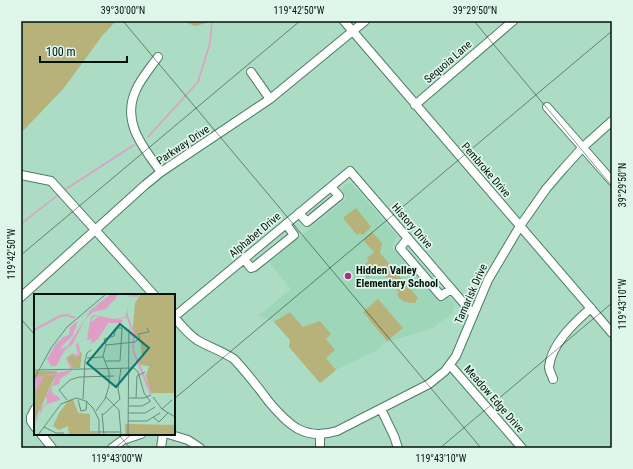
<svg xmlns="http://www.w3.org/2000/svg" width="633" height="469" font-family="'Roboto Condensed',sans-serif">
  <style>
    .built { fill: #9dd6b9 }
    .green { fill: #b7b17a }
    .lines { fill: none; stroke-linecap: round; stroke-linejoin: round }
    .stream { stroke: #df9ec6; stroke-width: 1.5 }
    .minor-casing { stroke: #4f7c66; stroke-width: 10 }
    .minor { stroke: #fff; stroke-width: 8 }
    .ticks { fill: none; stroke: #03130b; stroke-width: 1; stroke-opacity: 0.45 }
    .poi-dot { fill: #a82f83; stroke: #dff7ea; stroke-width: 1.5 }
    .labels { text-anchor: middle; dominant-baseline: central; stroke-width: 3.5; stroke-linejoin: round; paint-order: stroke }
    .street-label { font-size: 11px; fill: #03130b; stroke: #dff7ea }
    .poi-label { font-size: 11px; font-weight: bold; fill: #03130b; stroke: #dff7ea; text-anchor: start }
    .inset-river { fill: none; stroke: #df9ec6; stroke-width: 2 }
    .inset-road { fill: none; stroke: #688c7a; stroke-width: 1 }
    .view { fill: #0f766e; fill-opacity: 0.15; stroke: #0f766e; stroke-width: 2 }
    .inset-edge { fill: none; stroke: #03130b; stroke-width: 2 }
    .neatline { fill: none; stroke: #03130b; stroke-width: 1.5 }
    .ticks-label { font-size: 10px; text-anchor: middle; fill: #03130b }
  </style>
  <rect width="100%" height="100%" fill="#acdcc4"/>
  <!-- built -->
  <path class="built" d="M351,183L397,236L392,247L438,301L446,296H448L455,304L452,314L431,329L384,343L379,349L336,370L320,383L289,347L290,340L274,322L259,315L291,289L269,262L346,199L341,190L345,185Z"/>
  <!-- green -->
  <path class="green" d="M21,21H116L102,36L64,88L21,133Z
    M182,21H214L195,26Z
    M356,208L371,227L363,235L360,233L357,235L343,218Z
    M372,232L382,243L380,253L418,298L415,303C407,303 400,302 397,294L399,292L380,269L368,278L360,268L369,261L367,258L374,252L363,240Z
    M378,299L403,328L387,341L363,312Z
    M290,312L303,327L320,321L331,334L326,339L335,350L326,358L336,370L320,383L289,347L290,340L274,322Z"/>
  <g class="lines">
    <!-- stream -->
    <path class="stream" d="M148,137L198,82L210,43L212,21
      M63,191L134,145
      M21,224L59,194"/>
    <!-- minor casing -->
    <g class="minor-casing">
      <path id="minor" d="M344,21L612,333
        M158,57C151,67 141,78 136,90C121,122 143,147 161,172
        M251,72L270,99
        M415,105L513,21
        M547,107L612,181
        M21,175L51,181L154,295
        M299,213L307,222L339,196L331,187
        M408,238L400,248L441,296L451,289
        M244,259L251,268L254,267L294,235L286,224
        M21,297L145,185L161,172L270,99L365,21
        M174,317C181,325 188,334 197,340C209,347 222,351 234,359C246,372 258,387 269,402C289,425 304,441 337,431L429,384L445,371L456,356L488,280L520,226L546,189L564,168L583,147L612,121
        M174,317L350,171L473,314
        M450,365L522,448
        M553,379C552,375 549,371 549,367C551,344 575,322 591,308
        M381,409L394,436L398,448
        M31,417V421L35,427
        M31,417L35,409
        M41,434L52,448
        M168,434L188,440L200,448
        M320,434V448
        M112,448L123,440L141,434
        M161,448L163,434"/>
    </g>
    <!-- minor -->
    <use href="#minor" class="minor"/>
  </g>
  <!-- ticks -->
  <path class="ticks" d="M123,21L481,448M474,21L612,186M21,255L300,21M21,319L35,335M174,399L612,31M118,434L130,448M115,448L132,434M440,448L612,303"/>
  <!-- markers -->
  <circle class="poi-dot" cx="348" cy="276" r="4"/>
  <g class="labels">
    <!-- street labels -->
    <g class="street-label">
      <text transform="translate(448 62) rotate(-41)">Sequoia Lane</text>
      <text transform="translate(183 145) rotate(-34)">Parkway Drive</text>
      <text transform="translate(486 170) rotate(49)">Pembroke Drive</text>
      <text transform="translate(412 226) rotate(49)">History Drive</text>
      <text transform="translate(255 235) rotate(-40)">Alphabet Drive</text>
      <text transform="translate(471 294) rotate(-66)">Tamarisk Drive</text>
      <text transform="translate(494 399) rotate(49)">Meadow Edge Drive</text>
    </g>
    <!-- poi labels -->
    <g class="poi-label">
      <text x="356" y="270">Hidden Valley<tspan x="356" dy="13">Elementary School</tspan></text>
    </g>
  </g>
  <!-- overview -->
  <g transform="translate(34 294)">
    <rect width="141" height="141" fill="#acdcc4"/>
    <path d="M107,0H141L140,99H117L112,82L115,72L107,71L103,66L108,64L106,44L100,43L99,33L101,9ZM46,57L48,60L46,74H39L32,64L38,60L41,63L45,62ZM0,77H23V81L18,88L0,129ZM39,105L44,119L56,120V137H65L64,141H35L34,132L25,136L19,132L25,119L35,106ZM91,130L141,131V141H91Z" fill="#b7b17a"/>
    <path d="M77,0H85L72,15L59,18L51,25L39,50L31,56L22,72H17L13,65L22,50L29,43L35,41L36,33L44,27L39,41L25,55L33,53L56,17L44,26ZM106,0L104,3L91,2L94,16V22L91,24L80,26L61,22L58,24L54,42L51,45L44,49L46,56L45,62L41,63L37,60L32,64L38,71V77L26,85L25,90L18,92V99L25,103L26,106L10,111L3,127L0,132L6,119L5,115L13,108L12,102L23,81L11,82L2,97L0,87L3,83L37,76L32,64L38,59L44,61L42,50L53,43L57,23L60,21L80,25L91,23L94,15L91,2ZM64,23L89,26L87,29H74L64,45L57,50L58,45L53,46L57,28Z" fill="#df9ec6"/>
    <path class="inset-river" d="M93,22L100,40L99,55M0,36L26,22L33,21L41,24M99,56L117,100"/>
    <path class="inset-road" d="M72,51L101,48L106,44L104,40L115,38L113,34M72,51L70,45L80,42L82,34H88M53,64L69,63M71,67H86L88,34M0,76L100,74L104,78L110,99L116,107M0,85L17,54L33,33L72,0M72,103L85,116L87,141M119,103L128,115L141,123M95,104H110L117,101M102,104L103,82L111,78M49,105L51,67L53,59L57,56M33,106L25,96L36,86L45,83L80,82M44,106L47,117L52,116L53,107M95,112H108L117,107M128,115L138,106M62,117L71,105L75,92V78L69,62L72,51M68,119L70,141M94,119H111L121,113M69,121L86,105L84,95L87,74M119,123L125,128L134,119M94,127H113L126,119M10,133L22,139H30M65,138H87M4,141L27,110L42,104L52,107L59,114L65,126V141M94,141L95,35"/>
    <path class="view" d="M86,30L115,54L82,93L53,69Z"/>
    <rect width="141" height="141" class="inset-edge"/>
  </g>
  <!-- border -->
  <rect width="633" height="469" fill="none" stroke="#dff7ea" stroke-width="44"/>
  <!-- scale -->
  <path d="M40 56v6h87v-6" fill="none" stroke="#03130b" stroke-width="2"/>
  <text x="46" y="56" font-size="12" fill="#03130b" stroke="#dff7ea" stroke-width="3" paint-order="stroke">100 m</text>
  <rect x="22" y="22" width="589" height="425" class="neatline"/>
  <g class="ticks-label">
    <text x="123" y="14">39°30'00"N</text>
    <text x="299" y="14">119°42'50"W</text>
    <text x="475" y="14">39°29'50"N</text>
    <text transform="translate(622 185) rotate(-90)" y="4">39°29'50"N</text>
    <text transform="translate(11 254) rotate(-90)" y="4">119°42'50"W</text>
    <text transform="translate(622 304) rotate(-90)" y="4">119°43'10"W</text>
    <text x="117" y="462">119°43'00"W</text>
    <text x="441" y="462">119°43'10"W</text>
  </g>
</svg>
